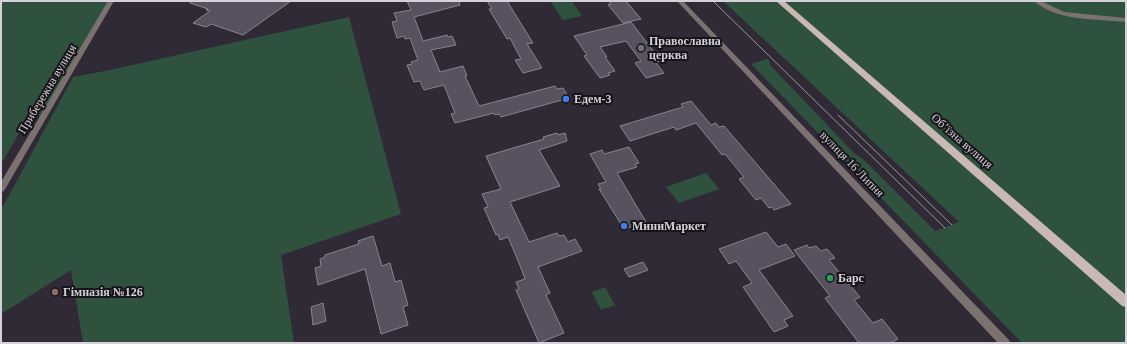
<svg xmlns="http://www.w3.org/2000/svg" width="1127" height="344" font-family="Georgia,serif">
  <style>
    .green { fill: #2f523f }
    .building { fill: #58515f; stroke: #8b8392 }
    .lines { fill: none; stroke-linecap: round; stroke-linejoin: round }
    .minor { fill: #7b7270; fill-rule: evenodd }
    .tertiary { fill: #7b7270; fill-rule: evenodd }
    .primary { fill: #c9b8b4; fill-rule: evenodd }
    .tram { stroke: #9b959f; stroke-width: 1 }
    .worship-dot { fill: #6b7280; stroke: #171419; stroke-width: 1.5 }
    .shop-dot { fill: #3f7fe0; stroke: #171419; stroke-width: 1.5 }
    .leisure-dot { fill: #2e9e5b; stroke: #171419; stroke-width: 1.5 }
    .education-dot { fill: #8d6e63; stroke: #171419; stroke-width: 1.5 }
    .labels { text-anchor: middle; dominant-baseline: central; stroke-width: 4; stroke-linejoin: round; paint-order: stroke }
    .poi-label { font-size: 12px; font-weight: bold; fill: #d5d0d9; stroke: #171419; text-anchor: start }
    .street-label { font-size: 12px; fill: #d5d0d9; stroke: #171419 }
  </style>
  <rect width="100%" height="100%" fill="#302936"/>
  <!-- green -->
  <path class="green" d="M1,1H111L45,113L27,120L1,164Z
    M550,1H572L582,16L563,20Z
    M723,1H1126V343H1022L751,64L767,59L770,61V65L855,154L862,158L935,231L959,222Z
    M349,17L401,214L281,255L294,343H83L71,270L1,314V210L73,77L110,70Z
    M706,173L719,189L679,203L666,187Z
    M605,287L615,305L601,310L592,292Z"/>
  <!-- building -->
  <path class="building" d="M190,1H291L243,35L211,24L206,27L193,23L210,11L206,10L208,9L190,3Z
    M407,1H459L460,5L414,17L423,41L447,35L448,37L452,36L456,45L431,50L440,72L463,66L467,76H465L479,106L555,86L557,89L563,88L569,98L501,117L499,114L495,115L494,113L455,123L451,114L455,113L444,85L424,90L420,81L414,82L407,65L412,64L411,62L418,60L410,38L405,39L404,36L397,38L392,22L397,21L394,13L411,10Z
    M487,1H507L533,43L527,44L542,68L523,73L515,60L521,59L510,38L507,39L489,9H492Z
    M608,1H626L641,19L623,23L608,5L611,4Z
    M631,22L661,61L655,62L664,73L646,78L635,63L641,61L626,41L600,47L607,57H605L615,71L608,73L610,75L600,78L584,56L587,55L574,36Z
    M691,101L711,125L716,123L719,127L724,126L791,204L774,210L772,207L769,208L761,198L756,200L739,179L744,177L725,154L722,155L696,123L676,130L674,127L630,141L620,126L683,107L681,104Z
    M557,133L558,135L565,133L567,141L539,150L560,186L510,202L529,242L557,233L559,236L564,235L568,242L575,239L582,251L538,267L550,293L546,295L564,333L539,343L516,290L519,289L516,282L525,279L519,263L508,237L500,240L498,234L496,235L484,208L488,207L482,194L501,189L486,156L544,139L543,137Z
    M629,147L639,163L635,164L637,167L617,173L646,222L624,229L599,189H601L598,184L606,182L590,154L602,150L604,154Z
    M766,232L778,247L786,244L795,256L759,270L793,316L784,320L788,326L774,332L743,287L752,283L736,261L729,264L719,249Z
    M373,236L382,266L390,263L395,282L401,280L408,305L403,307L408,325L381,334L365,269L318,285L315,268L321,266L320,259L325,257V255L359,244L358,241Z
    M807,245L809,248L816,246L821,251L827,249L835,258L829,260L860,297L854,300L873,323L882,319L898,339L890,343H859L825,298L830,296L794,250Z
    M643,262L648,270L629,277L624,269Z
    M323,303L326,321L313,325L311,307Z"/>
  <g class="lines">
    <!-- minor -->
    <path class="minor" d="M1034,1H1041L1064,12L1126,18V22C1097,19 1056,21 1034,1Z"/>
    <!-- tertiary -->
    <path class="tertiary" d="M108,1H114L4,191L1,192V182Z
      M677,1H683L1009,340L1010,343H998Z"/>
    <!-- primary -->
    <path class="primary" d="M776,1H784L1126,295V307L1122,306Z"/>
    <!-- tram -->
    <path class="tram" d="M713,1L945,228
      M838,115L952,225"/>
  </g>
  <!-- markers -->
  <circle class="worship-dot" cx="641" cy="48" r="4"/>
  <g class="shop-dot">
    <circle cx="566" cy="99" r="4"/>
    <circle cx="624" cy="226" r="4"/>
  </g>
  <circle class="leisure-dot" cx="830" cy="278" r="4"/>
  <circle class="education-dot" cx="55" cy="292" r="4"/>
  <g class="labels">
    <!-- poi labels -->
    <g class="poi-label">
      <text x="649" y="41">Православна<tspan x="649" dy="14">церква</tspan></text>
      <text x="574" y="99">Едем-3</text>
      <text x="632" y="226">МиниМаркет</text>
      <text x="838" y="278">Барс</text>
      <text x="63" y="292">Гімназія №126</text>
    </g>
    <!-- street labels -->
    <g class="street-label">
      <text transform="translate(47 89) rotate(-59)">Прибережна вулиця</text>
      <text transform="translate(962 141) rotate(41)">Обʼїзна вулиця</text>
      <text transform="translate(852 164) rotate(46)">вулиця 16 Липня</text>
    </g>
  </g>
  <!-- border -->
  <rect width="1127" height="344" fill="none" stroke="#d5d0d9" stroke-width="4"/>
</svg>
